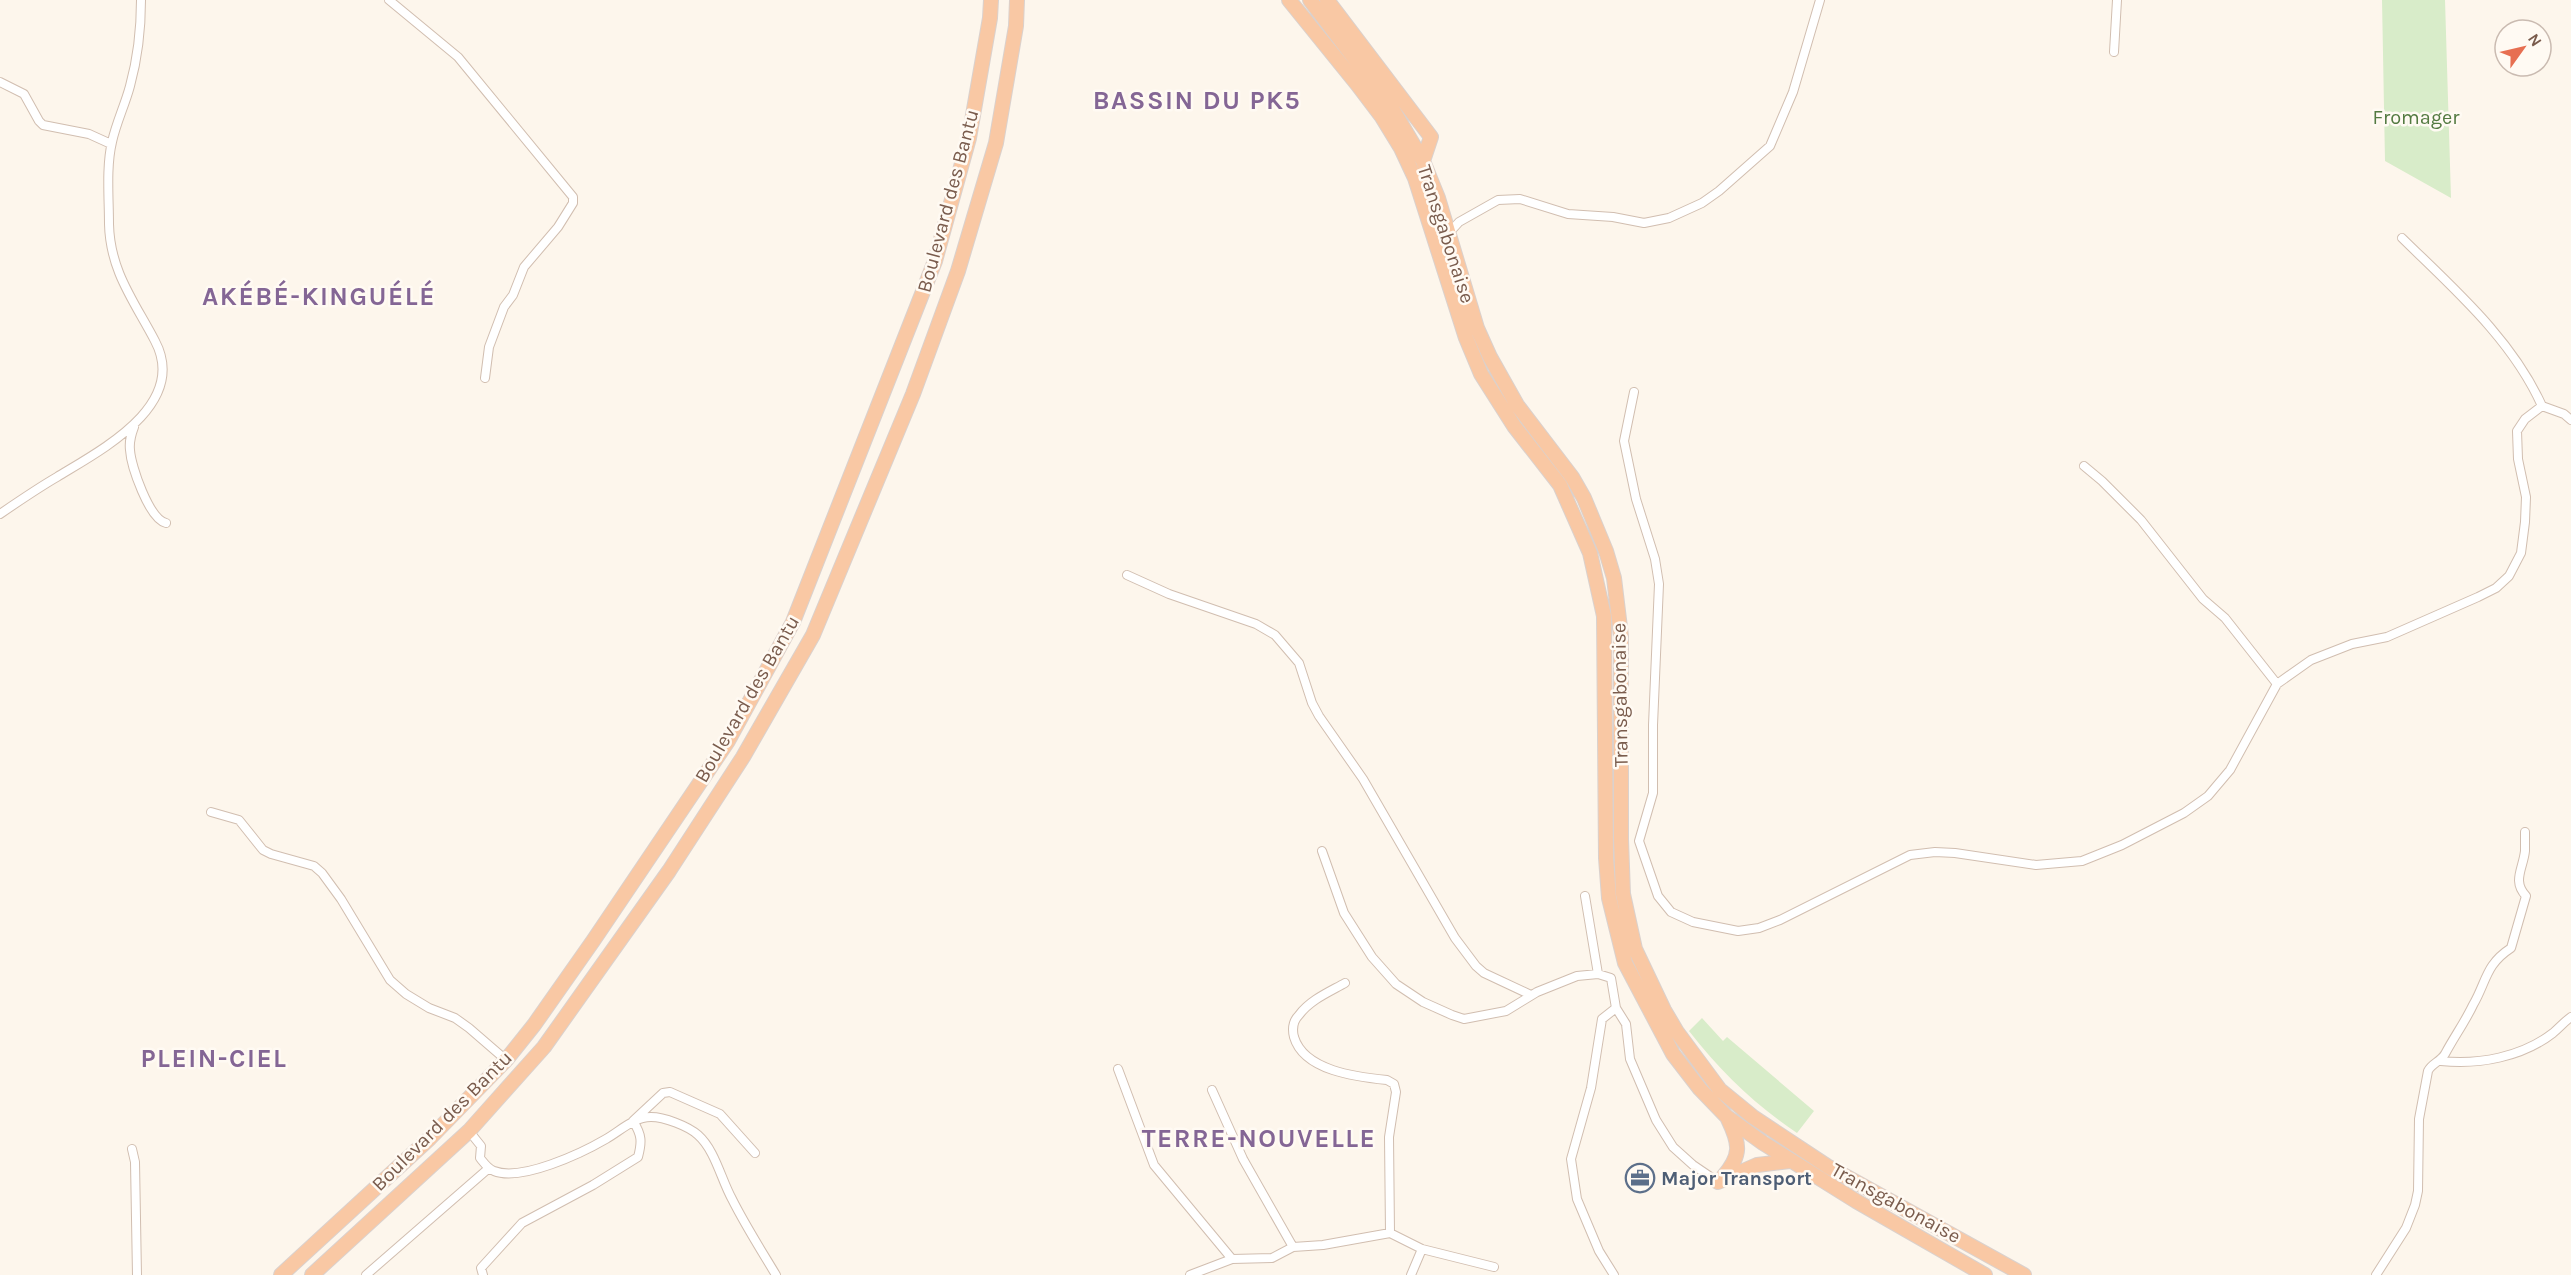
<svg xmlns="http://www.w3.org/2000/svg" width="2571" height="1275" font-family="Karla,sans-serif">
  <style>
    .green { fill: #d8ecc9 }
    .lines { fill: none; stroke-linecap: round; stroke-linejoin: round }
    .minor-casing { stroke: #d1beb0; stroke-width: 10 }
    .trunk-casing { stroke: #dad1cd; stroke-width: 16 }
    .minor { stroke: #fff; stroke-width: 8 }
    .trunk { stroke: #f9c8a4; stroke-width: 14 }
    .labels { text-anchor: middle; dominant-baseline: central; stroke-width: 5; stroke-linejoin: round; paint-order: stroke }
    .park-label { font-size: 20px; fill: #537a41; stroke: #fffaf3 }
    .street-label { font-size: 20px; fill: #7a5c4d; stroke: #fffaf3 }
    .service-label { font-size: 20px; font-weight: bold; fill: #4e5e75; stroke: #fffaf3; text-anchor: start }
    .district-label { font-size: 26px; font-weight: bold; letter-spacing: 1.5px; fill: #846695; stroke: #fffaf3 }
  </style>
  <rect width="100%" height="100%" fill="#fdf6ec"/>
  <!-- green -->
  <path class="green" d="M2382,0H2445L2451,198L2385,161Z
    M1702,1018L1723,1041L1727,1037L1814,1111L1797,1133C1753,1103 1722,1073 1689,1031Z"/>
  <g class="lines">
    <!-- minor casing -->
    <g class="minor-casing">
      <path id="minor" d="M389,0L458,57L573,197V203L558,227L524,267L513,295L504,307L489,347L485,378
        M2114,52L2117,0
        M0,82L24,94L39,121L43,125L89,134L111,144
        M1449,233L1459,222L1498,200L1520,199L1568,214L1613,217L1644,223L1669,218L1702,203L1719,191L1770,146L1793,92L1820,0
        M2402,238C2454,289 2512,339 2542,406L2564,414L2571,420
        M1634,392L1624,441L1636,499L1655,559L1659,584L1653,725V793L1639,841L1658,896L1671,912L1693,922L1738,931L1759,928L1780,920L1910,855L1935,852L1955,853L2036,865L2082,861L2122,845L2184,813L2208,796L2230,770L2277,684L2311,660L2352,644L2387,637L2478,597L2496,588L2509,576L2521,553L2525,522L2526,497L2518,459L2517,431L2525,419L2542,406
        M134,427C131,435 129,441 130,450C131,466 149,519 166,523
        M2084,466L2102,481L2141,520L2203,599L2225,618L2277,684
        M0,514C19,501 38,488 57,477C101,450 189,405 155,341C134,301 110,271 109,224C109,198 106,167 112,142C116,123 125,105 130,86C138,57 141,29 141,0
        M1127,575L1169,594L1256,624L1275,635L1299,663L1312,703L1319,716L1363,779L1455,938L1476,966L1484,973L1531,995
        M211,812L239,820L263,850L271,854L314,866L322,873L341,899L390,980L406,994L429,1008L455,1018L469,1028L506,1060
        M1322,851L1344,913L1372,957L1396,984L1423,1002L1452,1015L1464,1019L1506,1011L1537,992L1577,976L1598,974L1611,978L1616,1008L1626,1024L1630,1059L1656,1120L1673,1147L1693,1165L1718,1182
        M1585,896L1598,974
        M2441,1061C2479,1065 2522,1057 2553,1033C2559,1028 2564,1022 2571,1017
        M1118,1069L1154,1165L1232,1259
        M1212,1090L1243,1159L1293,1247
        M469,1131L481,1146L480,1158C484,1163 488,1169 494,1171C521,1182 582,1153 606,1139C620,1131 634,1117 651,1117C664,1117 688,1126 698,1135C715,1150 721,1179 732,1199C745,1225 761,1250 776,1275
        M132,1149L135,1162L137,1275
        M1390,1233L1422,1249L1494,1267
        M366,1275L489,1168
        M483,1275L481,1268L522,1223L593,1185L638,1157C642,1142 642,1135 633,1121L663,1093L670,1092L720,1114L755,1153
        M1190,1275L1232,1259L1272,1258L1293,1247L1323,1245L1390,1233L1389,1137L1396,1092L1394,1084L1387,1080C1357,1077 1304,1071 1294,1037C1292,1029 1293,1021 1299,1015C1310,1000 1329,992 1345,983
        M1411,1275L1422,1249
        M1614,1275L1599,1251L1577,1199L1571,1159L1591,1088L1602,1019L1616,1008
        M2376,1275L2406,1228L2415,1205L2418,1191L2419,1119L2428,1071C2432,1063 2440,1062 2445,1054C2454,1037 2465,1022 2473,1005C2487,981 2485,965 2511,948L2526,896C2512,881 2523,869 2525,851C2525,845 2525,838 2525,832"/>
    </g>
    <!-- trunk casing -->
    <g class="trunk-casing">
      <path id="trunk" d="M1289,0L1357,84L1382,117L1401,148L1415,178L1466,338L1481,374L1514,426L1560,485L1590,553L1604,616L1606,858L1609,898L1625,963L1673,1054L1700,1089L1727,1117L1763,1143L1856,1201L1985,1275
        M1310,0L1390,105L1423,161L1438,198L1477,328L1490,357L1517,405L1572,477L1584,498L1606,551L1614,578L1621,636V839L1623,894L1635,949L1664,1010L1677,1032L1720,1090L1753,1117L1827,1166L2024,1275
        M1327,0L1431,137L1423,161
        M1723,1177C1742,1155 1740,1144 1728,1119
        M1718,1182L1757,1165L1790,1161
        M281,1275L430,1138L506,1060L534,1025L593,941L728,741L793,622L935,261L969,138L990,18L991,0
        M312,1275L469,1131L544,1047L669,871L743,757L813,635L913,394L958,271L996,143L1016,26L1017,0"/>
    </g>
    <!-- minor -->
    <use href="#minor" class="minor"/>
    <!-- trunk -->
    <use href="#trunk" class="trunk"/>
  </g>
  <!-- icons -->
  <defs>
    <g id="office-ring" transform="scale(1.5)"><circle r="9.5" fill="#fffaf3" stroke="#5c6f8a" stroke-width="1.5"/><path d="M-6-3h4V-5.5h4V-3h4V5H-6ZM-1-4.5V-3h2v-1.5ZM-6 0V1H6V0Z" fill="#5c6f8a"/></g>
  </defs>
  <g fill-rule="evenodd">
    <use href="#office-ring" x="1640" y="1178"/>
  </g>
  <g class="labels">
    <!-- park labels -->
    <g class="park-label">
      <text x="2416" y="117">Fromager</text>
    </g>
    <!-- street labels -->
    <g class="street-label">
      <text transform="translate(948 201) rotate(-75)">Boulevard des Bantu</text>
      <text transform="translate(1446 234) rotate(72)">Transgabonaise</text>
      <text transform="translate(1620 695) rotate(-91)">Transgabonaise</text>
      <text transform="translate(747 699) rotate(-60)">Boulevard des Bantu</text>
      <text transform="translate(442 1121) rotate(-45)">Boulevard des Bantu</text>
      <text transform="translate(1896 1203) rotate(29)">Transgabonaise</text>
    </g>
    <!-- service labels -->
    <g class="service-label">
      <text x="1661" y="1178">Major Transport</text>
    </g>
    <!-- district labels -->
    <g class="district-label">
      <text x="1197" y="100">BASSIN DU PK5</text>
      <text x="319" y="296">AKÉBÉ-KINGUÉLÉ</text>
      <text x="214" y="1058">PLEIN-CIEL</text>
      <text x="1259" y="1138">TERRE-NOUVELLE</text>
    </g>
  </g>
  <!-- north arrow -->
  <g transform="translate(2523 48) rotate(56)"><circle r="28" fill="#fffaf3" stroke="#cabbb1" stroke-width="1.5"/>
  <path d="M0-4.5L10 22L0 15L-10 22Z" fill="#e76f51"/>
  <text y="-9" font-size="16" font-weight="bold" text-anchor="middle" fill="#7a5c4d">N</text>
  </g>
</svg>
